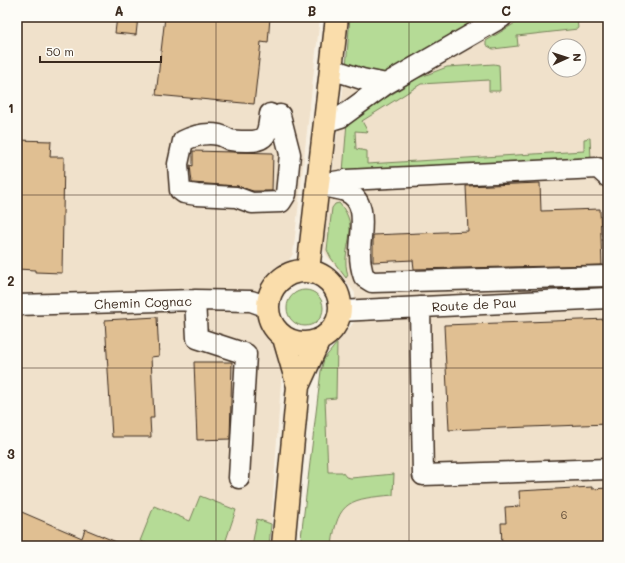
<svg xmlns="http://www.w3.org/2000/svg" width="625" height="563" font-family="Mali,sans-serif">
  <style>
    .built { fill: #f0e1cb; fill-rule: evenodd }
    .green { fill: #b5db96; stroke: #78825a }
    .building { fill: #e0bf92; stroke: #3b2a1e }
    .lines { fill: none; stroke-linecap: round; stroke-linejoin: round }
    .minor-casing { stroke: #3b2a1e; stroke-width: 23 }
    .major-casing { stroke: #3b2a1e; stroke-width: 25 }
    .minor { stroke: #fdfcf7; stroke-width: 20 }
    .major { stroke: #faddab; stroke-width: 22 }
    .grid { fill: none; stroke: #3b2a1e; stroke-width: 1; stroke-opacity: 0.55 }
    .labels { text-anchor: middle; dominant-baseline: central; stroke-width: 3; stroke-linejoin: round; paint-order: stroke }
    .number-label { font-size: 11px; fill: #644f3b }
    .street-label { font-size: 13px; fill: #3b2a1e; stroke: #fdfcf7 }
    .neatline { fill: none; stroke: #3b2a1e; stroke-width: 1.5 }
    .grid-label { font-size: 13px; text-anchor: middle; font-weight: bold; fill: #3b2a1e }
  </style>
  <rect width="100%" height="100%" fill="#f7f0e3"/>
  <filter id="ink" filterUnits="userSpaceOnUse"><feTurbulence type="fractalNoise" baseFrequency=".025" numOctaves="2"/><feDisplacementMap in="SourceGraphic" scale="8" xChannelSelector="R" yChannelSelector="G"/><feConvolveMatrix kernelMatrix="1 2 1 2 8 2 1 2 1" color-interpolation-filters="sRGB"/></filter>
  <g filter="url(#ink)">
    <!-- built -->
    <path class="built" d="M17,17H320L293,254L285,266L263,281L260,328L272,342L278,355L282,368L271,524L257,520L252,546H17Z
      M350,17H608V546H300L321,371L324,359L355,321V293L322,249L346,67ZM555,46H579V70H555Z"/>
    <!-- green -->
    <path class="green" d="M350,17H483L386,73L346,67Z
      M525,17H577L578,29L517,36L518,46L493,49L486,45V41Z
      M494,64L499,65L500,91H489V80L421,84L362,121L368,132L355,131L356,149L367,151V164L584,151V139L590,138L591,158L343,172L347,122L418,78L447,67Z
      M339,203C363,229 339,248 348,275L346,278L331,258L327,250L332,208L335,204Z
      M287 308a18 18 0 1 1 36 0a18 18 0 1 1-36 0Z
      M337,343L336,398L325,399L328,472H342L346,477L351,478L394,474L393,495C352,499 337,499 332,546H300L321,371L324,359Z
      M200,496L236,510L224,546H155L140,541L154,506L190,521Z
      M257,519L271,524L269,546H252Z"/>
    <!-- building -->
    <path class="building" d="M117,17H138L136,35L115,33Z
      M165,17H270L268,43L261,42L254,104L156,95Z
      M17,140L51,141L50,157H64L62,273L35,272V270L17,269Z
      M193,151L273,153L272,191H253L237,186L192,183L190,165L193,166Z
      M540,183L541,211L600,209L602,265L414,269L413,260L373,262V235L468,231L466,186Z
      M157,317L159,356L151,357L154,418H150L151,437H112L105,320Z
      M608,319V424L449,430L444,325Z
      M194,362H232L230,439L197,440Z
      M592,487V489L608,488V546H502L501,523H506L505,507L520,506L519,491Z
      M17,510L82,538L85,529L126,546H17Z"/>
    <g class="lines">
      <!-- minor casing -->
      <g class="minor-casing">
        <path id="minor" d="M331,69L362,79L386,84
          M270,114C268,133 267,142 246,141C241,141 235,141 230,140C226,138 223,136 219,135C206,132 195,135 183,141L178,164L180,190L184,193L197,195L236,197L252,203L281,202L286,194L290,154L280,115
          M325,122L341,117L386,84L502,17
          M327,183L346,180L598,168L608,177
          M317,185C326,187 337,188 345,191C370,201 360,232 360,253C360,261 361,269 364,277L372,282L608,276
          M195,300L197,338L246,354L239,478
          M17,305L195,300L251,301L268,307
          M420,307L423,475L608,469
          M340,311L608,298"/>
      </g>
      <!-- major casing -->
      <g class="major-casing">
        <path id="major" d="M308,271L337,17
          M268 307a36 36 0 1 1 72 0a36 36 0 1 1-72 0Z
          M284,338L298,386
          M283,546L298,386L319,340"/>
      </g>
      <!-- minor -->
      <use href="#minor" class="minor"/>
      <!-- major -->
      <use href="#major" class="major"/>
    </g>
  </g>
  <!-- grid -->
  <path class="grid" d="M216,17V546M409,17V546M17,195H608M17,368H608"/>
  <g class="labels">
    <!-- number labels -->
    <g class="number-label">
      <text x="564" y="514">6</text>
    </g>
    <!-- street labels -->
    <g class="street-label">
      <text transform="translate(143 302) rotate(-2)">Chemin Cognac</text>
      <text transform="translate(474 304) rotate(-3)">Route de Pau</text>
    </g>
  </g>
  <!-- margin -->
  <rect width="625" height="563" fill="none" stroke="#fdfcf7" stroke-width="44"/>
  <!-- north arrow -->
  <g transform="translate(567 58) rotate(87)"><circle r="19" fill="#fdfcf7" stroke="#afa8a0"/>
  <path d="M0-3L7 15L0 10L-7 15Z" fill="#3b2a1e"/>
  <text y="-6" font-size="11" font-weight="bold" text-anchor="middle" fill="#3b2a1e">N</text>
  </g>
  <!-- scale -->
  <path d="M40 56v6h121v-6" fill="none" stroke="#3b2a1e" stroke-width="2"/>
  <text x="46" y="56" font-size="12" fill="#3b2a1e" stroke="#fdfcf7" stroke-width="3" paint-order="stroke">50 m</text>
  <rect x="22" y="22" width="581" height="519" class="neatline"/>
  <g class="grid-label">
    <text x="119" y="16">A</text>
    <text x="312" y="16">B</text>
    <text x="506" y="16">C</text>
    <text x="11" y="113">1</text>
    <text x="11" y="286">2</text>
    <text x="11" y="459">3</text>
  </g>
</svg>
